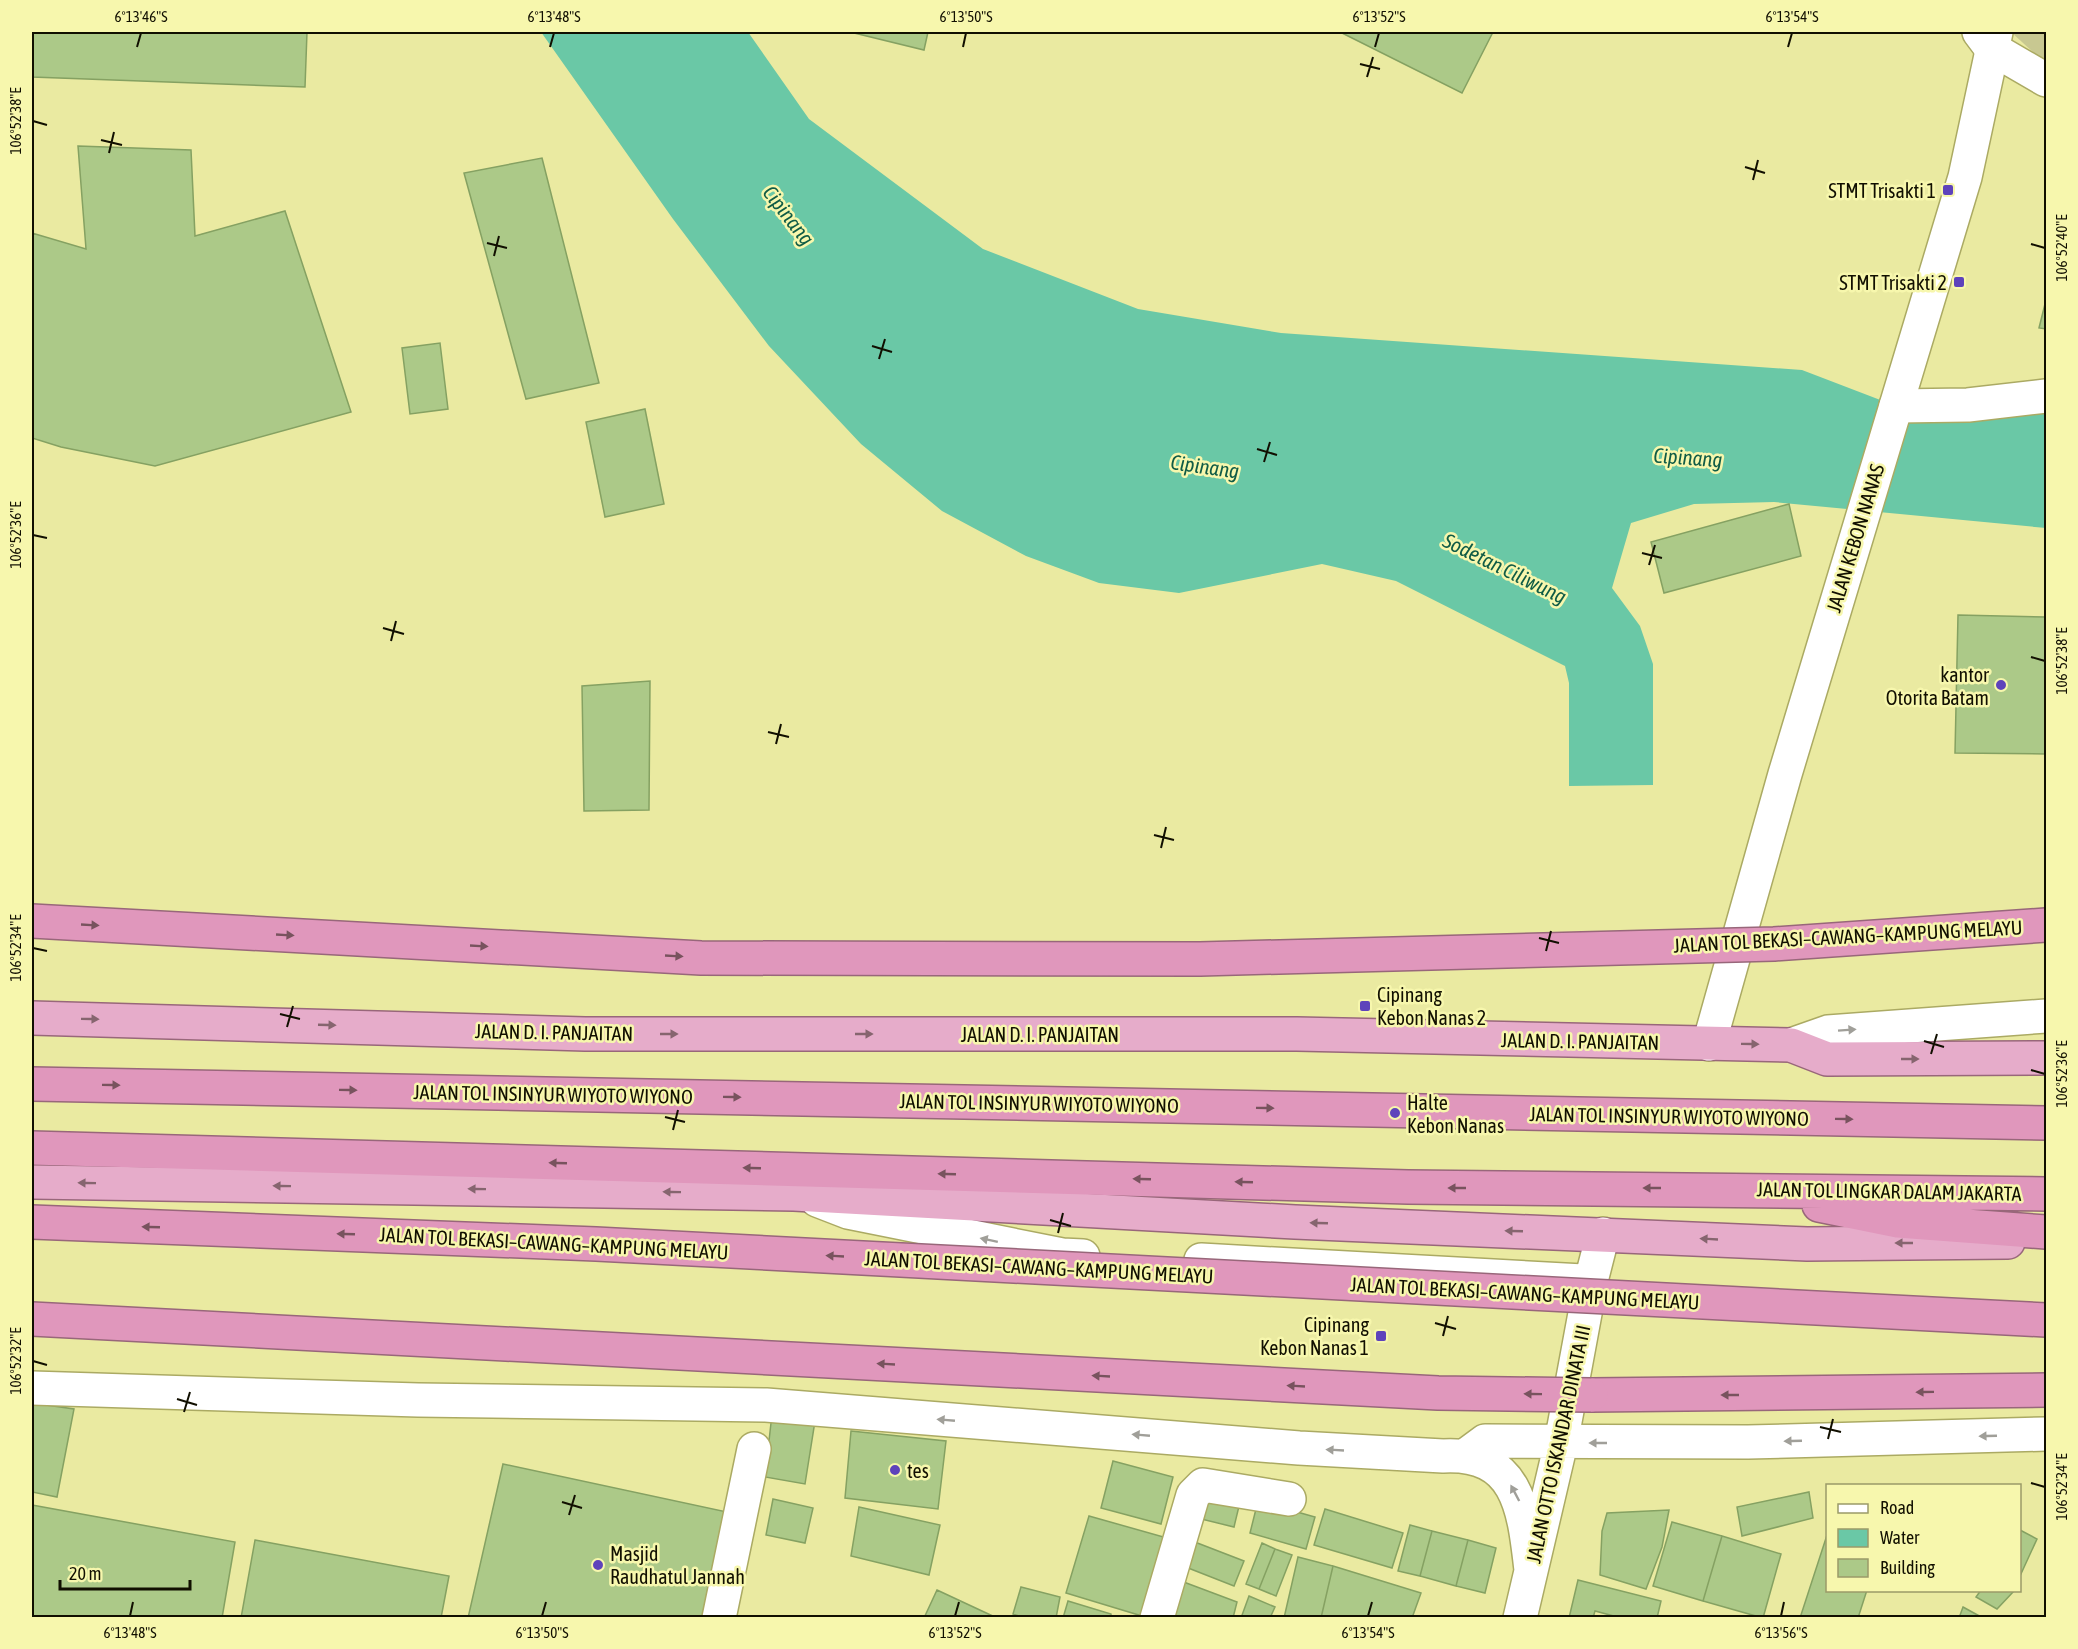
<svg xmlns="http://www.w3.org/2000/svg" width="2078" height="1649" font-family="'Asap Condensed',sans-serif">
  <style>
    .green { fill: #c8c891 }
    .water { fill: #6ac8a6 }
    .building { fill: #acc988; stroke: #85a162; stroke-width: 1.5 }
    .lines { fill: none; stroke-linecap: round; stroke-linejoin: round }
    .minor-casing { stroke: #abaa63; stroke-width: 36 }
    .tertiary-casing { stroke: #abaa63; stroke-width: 36 }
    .trunk-casing { stroke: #98677a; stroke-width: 36 }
    .motorway-casing { stroke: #98677a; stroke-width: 36 }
    .minor { stroke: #fff; stroke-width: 33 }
    .tertiary { stroke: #fff; stroke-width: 33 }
    .trunk { stroke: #e6acca; stroke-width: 33 }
    .motorway { stroke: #e097bc; stroke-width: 33 }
    .motorway-bridge-casing { stroke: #98677a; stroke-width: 36; stroke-linecap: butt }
    .motorway-bridge { stroke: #e097bc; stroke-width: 33 }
    .oneway { fill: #78535e }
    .oneway2 { fill: #86656f }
    .oneway3 { fill: #a09f99 }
    .ticks { fill: none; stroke: #110f00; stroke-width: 2 }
    .poi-dot { fill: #5e43bb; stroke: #f7f7ad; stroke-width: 2 }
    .labels { text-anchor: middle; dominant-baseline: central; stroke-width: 5; stroke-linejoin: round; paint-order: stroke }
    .poi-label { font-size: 20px; fill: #110f00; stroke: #f7f7ad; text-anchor: end }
    .street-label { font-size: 20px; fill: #110f00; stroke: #f7f7ad }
    .water-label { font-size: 21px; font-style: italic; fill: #105c46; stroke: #f7f7ad }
    .neatline { fill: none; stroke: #110f00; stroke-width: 2 }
    .ticks-label { font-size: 15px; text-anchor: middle; fill: #110f00 }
  </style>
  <rect width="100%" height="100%" fill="#eaeaa1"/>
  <!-- green -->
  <path class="green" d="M2011,32H2046V64Z"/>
  <!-- water -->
  <path class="water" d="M541,32H748L809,119L983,249L1138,309L1281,333L1802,370L1896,406L2046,396V528L1774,502L1694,504L1631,523L1612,588L1640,626L1653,664V785L1569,786V683L1565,666L1396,581L1322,564L1179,593L1099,583L1026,556L942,511L861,444L769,346L673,219Z"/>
  <!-- building -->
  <path class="building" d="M32,32H307L305,87L32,77Z
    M850,32H928L924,50Z
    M1340,32H1493L1462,93Z
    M78,146L191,150L195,236L285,211L351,412L155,466L61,447L32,438V233L86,249Z
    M542,158L599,383L526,399L464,173Z
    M2046,300V329L2039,328Z
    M440,343L448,409L410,414L402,348Z
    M645,409L664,504L605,517L586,422Z
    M1789,504L1801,556L1664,593L1651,542Z
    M1958,615L2046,617V754L1955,753Z
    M650,681L649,810L584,811L582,686Z
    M32,1403L74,1409L57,1497L32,1492Z
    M772,1414L815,1421L805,1484L765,1477Z
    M851,1431L946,1441L938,1509L845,1498Z
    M1113,1461L1173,1477L1161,1524L1101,1508Z
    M503,1464L727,1512L705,1618H468Z
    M1200,1492L1240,1502L1234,1527L1193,1517Z
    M1809,1492L1813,1518L1742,1536L1737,1507Z
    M773,1499L813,1508L805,1543L766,1535Z
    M1258,1501L1315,1517L1306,1549L1250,1533Z
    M32,1505L235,1542L222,1618H32Z
    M859,1507L940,1525L929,1575L851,1556Z
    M1325,1509L1403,1533L1392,1568L1314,1545Z
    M1669,1510L1662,1547L1646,1589L1600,1575L1602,1531L1607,1513Z
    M1089,1516L1167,1538L1142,1616L1066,1593Z
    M1672,1522L1722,1536L1703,1601L1653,1586Z
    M1410,1525L1432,1531L1420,1576L1398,1571Z
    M2020,1530L2037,1539L2020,1576Z
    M1432,1531L1468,1540L1456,1586L1420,1576Z
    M1828,1532V1590H1867L1858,1618H1800Z
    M1722,1536L1781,1554L1763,1618L1703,1601Z
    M1187,1539L1244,1561L1234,1586L1178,1564Z
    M255,1540L449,1576L441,1618H241Z
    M1468,1540L1496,1548L1485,1593L1456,1586Z
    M1262,1543L1275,1549L1259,1589L1246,1584Z
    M1275,1549L1292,1555L1276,1596L1259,1589Z
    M1298,1557L1333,1566L1321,1618H1284Z
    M1333,1566L1421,1593L1412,1618H1321Z
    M1173,1578L1237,1602L1233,1618H1174Z
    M1578,1580L1661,1601L1657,1618H1621L1595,1611L1593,1618H1569Z
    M1021,1587L1060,1597L1056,1618H1025L1013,1614Z
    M937,1590L997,1618H924Z
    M1981,1590H2012L2014,1591L1997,1609L1976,1597Z
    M1249,1596L1275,1607L1270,1618H1241Z
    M1068,1601L1111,1614V1618H1063Z
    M1963,1607L1983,1618H1959Z"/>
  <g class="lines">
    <!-- minor casing -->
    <g class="minor-casing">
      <path id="minor" d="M1979,32L1991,48L2046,80
        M1896,406L1968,405L2046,396
        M719,1618L754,1449
        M1157,1618L1193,1495L1203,1485L1289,1499"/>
    </g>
    <!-- tertiary casing -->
    <g class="tertiary-casing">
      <path id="tertiary" d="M1709,1044L1785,774L1965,177L1996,32
        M1791,1045L1828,1032L2046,1016
        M817,1200L848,1212L1062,1255L1083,1256
        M1201,1260L1583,1281
        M32,1388L418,1400L766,1405L1299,1448L1443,1456C1519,1452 1524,1510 1531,1570
        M1466,1455L1485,1441L1748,1442L2046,1434
        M1520,1618L1561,1443L1591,1281L1603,1234"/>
    </g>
    <!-- trunk casing -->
    <g class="trunk-casing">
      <path id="trunk" d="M32,1018L585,1034H1297L1791,1045L1827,1059L2046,1058
        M32,1182L794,1194L1295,1222L1807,1244L2008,1242"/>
    </g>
    <!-- motorway casing -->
    <g class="motorway-casing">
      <path id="motorway" d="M32,1084L2046,1123
        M32,1148L1408,1187L2046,1194
        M1819,1205L1898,1221L2046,1232
        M1591,1395L2046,1390"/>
    </g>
    <!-- minor -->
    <use href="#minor" class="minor"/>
    <!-- tertiary -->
    <use href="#tertiary" class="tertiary"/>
    <!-- trunk -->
    <use href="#trunk" class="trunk"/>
    <!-- motorway -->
    <use href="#motorway" class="motorway"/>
    <!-- motorway-bridge casing -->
    <g class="motorway-bridge-casing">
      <path id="motorway-bridge" d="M32,921L701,958L1200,959L1774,944L2046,925
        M32,1222L596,1244L2046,1320
        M32,1319L1438,1393L1591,1395"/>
    </g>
    <!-- motorway-bridge -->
    <use href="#motorway-bridge" class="motorway-bridge"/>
  </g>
  <!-- one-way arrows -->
  <defs><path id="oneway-solid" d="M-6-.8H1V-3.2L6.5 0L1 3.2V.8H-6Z" transform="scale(1.5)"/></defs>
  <g class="oneway">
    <use href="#oneway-solid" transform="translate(90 925) rotate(3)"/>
    <use href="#oneway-solid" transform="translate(285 935) rotate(3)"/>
    <use href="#oneway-solid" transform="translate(479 946) rotate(3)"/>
    <use href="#oneway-solid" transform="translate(674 956) rotate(3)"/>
    <use href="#oneway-solid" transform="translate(111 1085) rotate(1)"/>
    <use href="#oneway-solid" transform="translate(348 1090) rotate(1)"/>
    <use href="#oneway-solid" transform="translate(732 1097) rotate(1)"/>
    <use href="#oneway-solid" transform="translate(1265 1108) rotate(1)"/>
    <use href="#oneway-solid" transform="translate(1844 1119) rotate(1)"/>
    <use href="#oneway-solid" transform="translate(558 1163) rotate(-178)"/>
    <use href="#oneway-solid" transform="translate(752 1168) rotate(-178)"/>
    <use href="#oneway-solid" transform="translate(947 1174) rotate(-178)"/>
    <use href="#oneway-solid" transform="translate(1142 1179) rotate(-178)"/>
    <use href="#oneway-solid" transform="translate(1244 1182) rotate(-178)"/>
    <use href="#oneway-solid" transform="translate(1457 1188) rotate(-180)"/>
    <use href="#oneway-solid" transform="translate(1652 1188) rotate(-180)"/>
    <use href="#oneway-solid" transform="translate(151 1227) rotate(-178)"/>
    <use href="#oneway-solid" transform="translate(346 1234) rotate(-178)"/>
    <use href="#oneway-solid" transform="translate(835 1256) rotate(-177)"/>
    <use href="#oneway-solid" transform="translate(886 1364) rotate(-177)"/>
    <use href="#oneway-solid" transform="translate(1101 1376) rotate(-177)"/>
    <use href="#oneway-solid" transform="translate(1296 1386) rotate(-177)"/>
    <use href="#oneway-solid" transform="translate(1925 1392) rotate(179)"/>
    <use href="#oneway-solid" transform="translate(1533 1394) rotate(-179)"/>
    <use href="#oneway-solid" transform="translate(1730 1395) rotate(180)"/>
  </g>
  <g class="oneway2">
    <use href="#oneway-solid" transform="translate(90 1019) rotate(1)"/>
    <use href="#oneway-solid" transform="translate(327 1025) rotate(2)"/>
    <use href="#oneway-solid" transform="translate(669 1034)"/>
    <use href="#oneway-solid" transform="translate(864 1034)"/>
    <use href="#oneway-solid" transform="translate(1750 1044) rotate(1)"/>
    <use href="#oneway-solid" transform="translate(1910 1059)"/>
    <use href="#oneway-solid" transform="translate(87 1183) rotate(-179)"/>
    <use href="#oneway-solid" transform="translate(282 1186) rotate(-179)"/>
    <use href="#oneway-solid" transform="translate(477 1189) rotate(-179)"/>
    <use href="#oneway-solid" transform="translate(672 1192) rotate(-179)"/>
    <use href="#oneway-solid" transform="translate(1319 1223) rotate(-178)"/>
    <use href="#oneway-solid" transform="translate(1514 1231) rotate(-178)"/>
    <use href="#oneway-solid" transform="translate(1709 1239) rotate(-177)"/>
    <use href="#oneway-solid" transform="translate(1904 1243) rotate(180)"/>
  </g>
  <g class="oneway3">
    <use href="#oneway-solid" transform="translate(1847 1030) rotate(-4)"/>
    <use href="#oneway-solid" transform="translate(989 1240) rotate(-168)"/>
    <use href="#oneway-solid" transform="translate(946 1420) rotate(-175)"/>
    <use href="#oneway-solid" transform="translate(1141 1435) rotate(-175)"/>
    <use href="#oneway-solid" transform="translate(1988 1436) rotate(178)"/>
    <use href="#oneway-solid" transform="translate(1793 1441) rotate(178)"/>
    <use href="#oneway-solid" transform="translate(1598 1443) rotate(180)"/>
    <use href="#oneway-solid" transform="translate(1335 1450) rotate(-177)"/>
    <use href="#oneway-solid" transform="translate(1515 1493) rotate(-118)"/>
  </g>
  <!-- ticks -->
  <path class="ticks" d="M137,47L141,33M550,47L554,33M963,47L966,33M1375,47L1379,33M1788,47L1792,33M1360,64L1380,69M1367,77L1373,57M33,121L47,125M101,140L122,145M109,153L114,132M1745,167L1765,173M1753,180L1758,160M487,243L507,248M2031,244L2045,248M494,256L499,236M872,346L892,352M879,359L885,339M1257,449L1277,455M1264,462L1270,442M33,535L47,538M1642,553L1662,558M1649,565L1655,545M383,628L404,634M391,641L396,621M2031,657L2045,661M768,732L789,737M776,744L781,724M1154,835L1174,840M1161,848L1166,827M1539,938L1559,943M33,948L47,951M1546,951L1551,931M280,1014L300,1019M287,1027L293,1006M1924,1041L1944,1047M1931,1054L1937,1034M2031,1070L2045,1074M665,1117L685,1122M673,1130L678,1110M1050,1220L1071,1226M1058,1233L1063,1213M1435,1323L1456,1329M1443,1336L1448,1316M33,1361L47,1365M177,1399L197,1405M184,1412L190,1392M1820,1427L1841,1432M1828,1439L1833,1419M2031,1483L2045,1487M562,1502L582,1508M569,1515L575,1495M130,1616L133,1602M542,1616L546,1602M955,1616L959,1602M1368,1616L1372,1602M1781,1616L1784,1602"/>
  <!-- markers -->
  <g class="poi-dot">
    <rect x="1942" y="184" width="12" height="12" rx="3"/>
    <rect x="1953" y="276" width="12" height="12" rx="3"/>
    <circle cx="2001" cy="685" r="6"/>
    <rect x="1359" y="1000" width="12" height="12" rx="3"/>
    <circle cx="1395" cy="1113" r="6"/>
    <rect x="1375" y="1330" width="12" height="12" rx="3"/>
    <circle cx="895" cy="1470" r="6"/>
    <circle cx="598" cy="1565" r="6"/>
  </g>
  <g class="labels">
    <!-- poi labels -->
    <g class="poi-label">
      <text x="1936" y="190">STMT Trisakti 1</text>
      <text x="1947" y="282">STMT Trisakti 2</text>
      <text x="1989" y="674">kantor<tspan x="1989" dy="23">Otorita Batam</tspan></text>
      <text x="1377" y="994" text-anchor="start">Cipinang<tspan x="1377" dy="23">Kebon Nanas 2</tspan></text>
      <text x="1407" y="1102" text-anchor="start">Halte<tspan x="1407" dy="23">Kebon Nanas</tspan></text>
      <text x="1369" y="1324">Cipinang<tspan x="1369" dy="23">Kebon Nanas 1</tspan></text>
      <text x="907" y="1470" text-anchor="start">tes</text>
      <text x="610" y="1553" text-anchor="start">Masjid<tspan x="610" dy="23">Raudhatul Jannah</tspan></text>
    </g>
    <!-- street labels -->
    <g class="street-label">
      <text transform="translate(1855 538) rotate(-73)">JALAN KEBON NANAS</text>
      <text transform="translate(1848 936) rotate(-3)">JALAN TOL BEKASI–CAWANG–KAMPUNG MELAYU</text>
      <text transform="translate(554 1032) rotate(1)">JALAN D. I. PANJAITAN</text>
      <text x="1040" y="1034">JALAN D. I. PANJAITAN</text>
      <text transform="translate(1580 1041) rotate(1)">JALAN D. I. PANJAITAN</text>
      <text transform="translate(553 1094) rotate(1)">JALAN TOL INSINYUR WIYOTO WIYONO</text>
      <text transform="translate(1039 1103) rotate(1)">JALAN TOL INSINYUR WIYOTO WIYONO</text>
      <text transform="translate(1669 1116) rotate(1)">JALAN TOL INSINYUR WIYOTO WIYONO</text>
      <text transform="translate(1889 1191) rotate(1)">JALAN TOL LINGKAR DALAM JAKARTA</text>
      <text transform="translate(554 1243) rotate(3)">JALAN TOL BEKASI–CAWANG–KAMPUNG MELAYU</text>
      <text transform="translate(1039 1267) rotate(3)">JALAN TOL BEKASI–CAWANG–KAMPUNG MELAYU</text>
      <text transform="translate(1525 1293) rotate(3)">JALAN TOL BEKASI–CAWANG–KAMPUNG MELAYU</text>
      <text transform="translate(1558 1444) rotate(-78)">JALAN OTTO ISKANDAR DINATA III</text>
    </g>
    <!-- water labels -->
    <g class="water-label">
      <text transform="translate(789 215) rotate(52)">Cipinang</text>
      <text transform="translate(1688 457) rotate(4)">Cipinang</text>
      <text transform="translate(1205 466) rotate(8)">Cipinang</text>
      <text transform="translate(1505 568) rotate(26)">Sodetan Ciliwung</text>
    </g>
  </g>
  <!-- border -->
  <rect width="2078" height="1649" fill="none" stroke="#f7f7ad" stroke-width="66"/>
  <!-- legend -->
  <rect x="1826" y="1484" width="195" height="108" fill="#f7f7ad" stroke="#9b9a68" stroke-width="1.5"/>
  <rect x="1838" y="1504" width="30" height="9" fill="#ffffff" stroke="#9b9a68" stroke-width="1.5"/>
  <text x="1880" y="1514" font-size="18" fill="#110f00">Road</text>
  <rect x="1838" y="1529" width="30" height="18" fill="#6ac8a6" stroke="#9b9a68" stroke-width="1.5"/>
  <text x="1880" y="1544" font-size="18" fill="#110f00">Water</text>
  <rect x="1838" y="1559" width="30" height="18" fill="#acc988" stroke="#9b9a68" stroke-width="1.5"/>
  <text x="1880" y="1574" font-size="18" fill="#110f00">Building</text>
  <!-- scale -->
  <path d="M60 1580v9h130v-9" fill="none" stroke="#110f00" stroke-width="3"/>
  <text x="69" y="1580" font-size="18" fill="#110f00" stroke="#f7f7ad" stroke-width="4.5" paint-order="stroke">20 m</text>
  <rect x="33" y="33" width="2012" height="1583" class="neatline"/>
  <g class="ticks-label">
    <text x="141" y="22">6°13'46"S</text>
    <text x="554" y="22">6°13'48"S</text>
    <text x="966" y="22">6°13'50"S</text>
    <text x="1379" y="22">6°13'52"S</text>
    <text x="1792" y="22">6°13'54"S</text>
    <text transform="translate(16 121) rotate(-90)" y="5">106°52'38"E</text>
    <text transform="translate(2062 248) rotate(-90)" y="5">106°52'40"E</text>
    <text transform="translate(16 535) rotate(-90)" y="5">106°52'36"E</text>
    <text transform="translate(2062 661) rotate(-90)" y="5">106°52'38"E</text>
    <text transform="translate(16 948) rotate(-90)" y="5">106°52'34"E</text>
    <text transform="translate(2062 1074) rotate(-90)" y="5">106°52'36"E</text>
    <text transform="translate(16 1361) rotate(-90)" y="5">106°52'32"E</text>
    <text transform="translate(2062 1487) rotate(-90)" y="5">106°52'34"E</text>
    <text x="130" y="1638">6°13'48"S</text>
    <text x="542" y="1638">6°13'50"S</text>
    <text x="955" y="1638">6°13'52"S</text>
    <text x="1368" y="1638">6°13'54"S</text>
    <text x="1781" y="1638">6°13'56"S</text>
  </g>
</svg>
